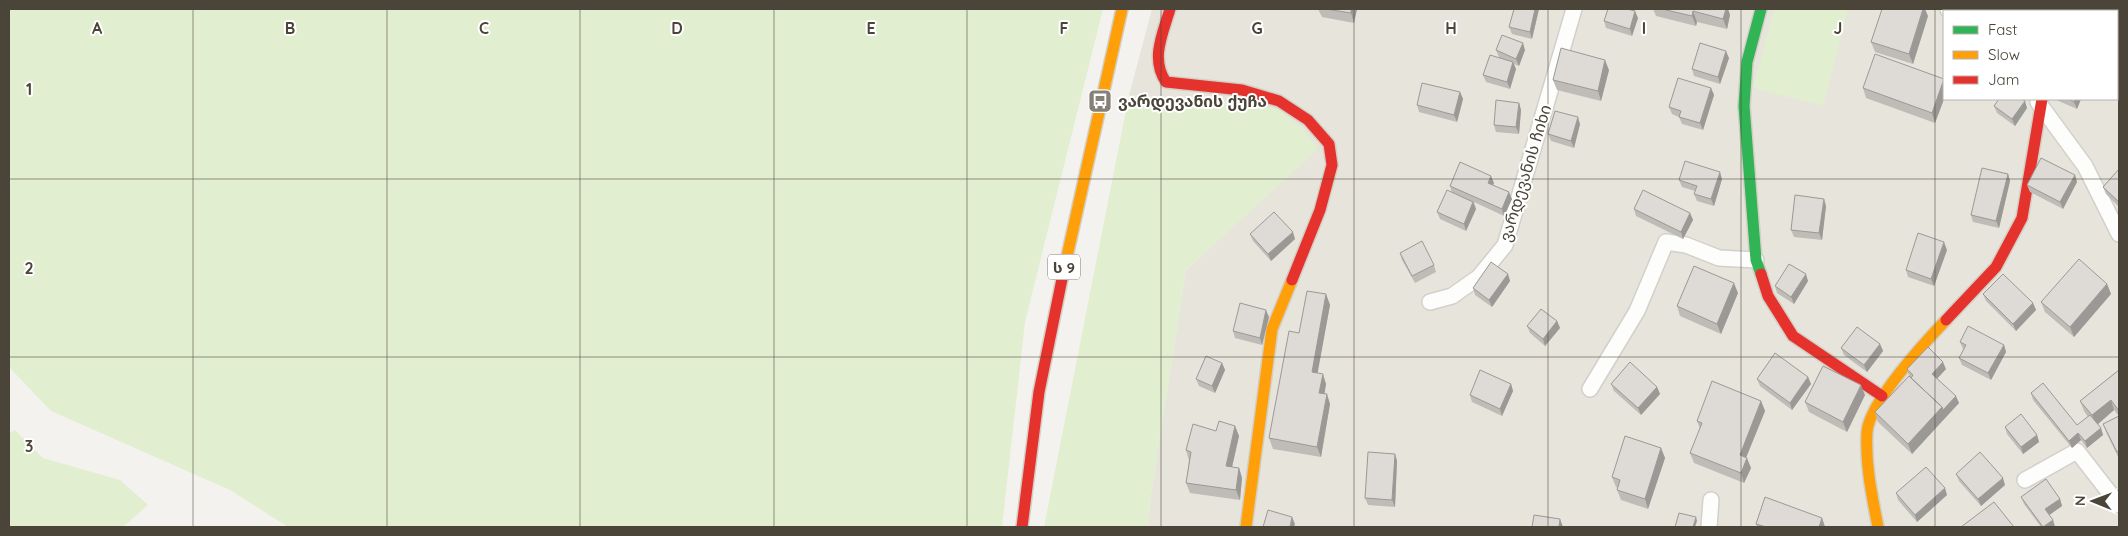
<svg xmlns="http://www.w3.org/2000/svg" width="2128" height="536" font-family="Quicksand,'Noto Sans Georgian',sans-serif">
  <style>
    .residential { fill: #e7e4dc; fill-rule: evenodd }
    .green { fill: #e1eecf }
    .lines { fill: none; stroke-linecap: round; stroke-linejoin: round }
    .street-casing { stroke: #d2d0cb; stroke-width: 18 }
    .fast-casing { stroke: #d3cfc5; stroke-width: 14 }
    .slow-casing { stroke: #d3cfc5; stroke-width: 14 }
    .jam-casing { stroke: #d3cfc5; stroke-width: 14 }
    .street { stroke: #fdfdfc; stroke-width: 15 }
    .fast { stroke: #30b455; stroke-width: 11 }
    .slow { stroke: #ff9f0a; stroke-width: 11 }
    .jam { stroke: #e5322d; stroke-width: 11 }
    .wall { fill: #bfbcb8 }
    .shaded-wall { fill: #9b9996 }
    .building { fill: #dedbd6; stroke: #9b9996 }
    .grid { fill: none; stroke: #4b4439; stroke-width: 1; stroke-opacity: 0.55 }
    .labels { text-anchor: middle; dominant-baseline: central; stroke-width: 4; stroke-linejoin: round; paint-order: stroke }
    .shield { fill: #fff; stroke: #817c74; stroke-width: 1 }
    .shield-label { font-size: 15px; font-weight: bold; fill: #4b4439 }
    .poi-label { font-size: 16px; font-weight: bold; fill: #4b4439; stroke: #fff; text-anchor: start }
    .street-label { font-size: 16px; fill: #4b4439; stroke: #fff }
    .grid-label { font-size: 16px; text-anchor: middle; font-weight: bold; fill: #4b4439; stroke: #fff; stroke-width: 4; stroke-linejoin: round; paint-order: stroke }
  </style>
  <rect width="100%" height="100%" fill="#f4f2ee"/>
  <!-- residential -->
  <path class="residential" d="M1152,9H2119V527H1148L1151,493L1186,270L1317,149L1240,102L1129,95ZM1944,11H2117V99H1944Z"/>
  <!-- green -->
  <path class="green" d="M9,9H1103L1025,322L1002,527H288L230,490L51,411L9,367Z
    M1774,9H1848L1823,106L1753,88Z
    M1129,95L1240,102L1278,109L1301,127L1318,149L1186,270L1151,493L1148,527H1044Z
    M15,430L43,458L120,480L148,505L123,527H9V433Z"/>
  <g class="lines">
    <!-- street casing -->
    <g class="street-casing">
      <path id="street" d="M1948,9L1949,11
        M2087,11L2089,9
        M2038,102L2085,166L2119,234
        M1430,302L1452,296L1479,277L1505,245L1574,9
        M1590,389L1637,311L1666,242L1686,245L1719,258L1756,260
        M2025,480L2077,451L2119,505
        M1709,527L1711,500"/>
    </g>
    <!-- fast casing -->
    <g class="fast-casing">
      <path id="fast" d="M1761,274L1756,260L1744,106L1747,62L1761,9"/>
    </g>
    <!-- slow casing -->
    <g class="slow-casing">
      <path id="slow" d="M1062,279L1122,9
        M1246,527L1272,329L1292,280
        M1878,527C1872,496 1865,464 1867,432C1869,403 1925,342 1946,320"/>
    </g>
    <!-- jam casing -->
    <g class="jam-casing">
      <path id="jam" d="M1170,9C1163,33 1150,59 1166,82L1242,90L1279,101L1308,120L1329,144L1332,165L1320,210L1292,280
        M1761,274L1768,296L1793,336L1882,396
        M1946,320L1996,267L2022,218L2042,99
        M1022,527L1039,392L1062,279"/>
    </g>
    <!-- street -->
    <use href="#street" class="street"/>
    <!-- fast -->
    <use href="#fast" class="fast"/>
    <!-- slow -->
    <use href="#slow" class="slow"/>
    <!-- jam -->
    <use href="#jam" class="jam"/>
  </g>
  <!-- wall -->
  <path class="wall" d="M1318,9H1357L1354,23L1322,17Z
    M1514,9H1539L1532,39L1512,34L1509,27Z
    M1653,9H1728L1730,15L1727,29L1697,22L1696,26L1656,16Z
    M1928,16L1913,64L1875,52L1871,42Z
    M1638,18L1632,36L1606,28L1604,21Z
    M1496,50H1525L1519,66L1514,64L1516,69L1510,89L1486,82L1483,75L1499,57Z
    M1729,58L1720,84L1694,76L1692,69Z
    M1609,70L1601,101L1557,90L1553,80Z
    M1944,80V99L1935,123L1866,98L1863,88Z
    M1711,88L1714,95L1703,130L1682,124L1679,117L1672,114L1669,107Z
    M1460,92L1463,99L1457,122L1419,112L1417,105Z
    M2054,99H2081L2077,109Z
    M1519,103L1521,110L1519,134L1496,132L1494,125Z
    M1994,106L2027,108L2015,126L1997,113Z
    M1580,124L1574,148L1551,141L1548,134Z
    M2119,169V207L2106,194L2103,187Z
    M2008,174L2010,181L1999,228L1973,222L1971,215Z
    M2075,175L2077,182L2063,209L2030,192L2027,185Z
    M1722,179L1714,206L1697,201L1694,194L1695,191L1682,187L1679,180Z
    M1494,183L1493,185L1512,199L1504,216L1474,202L1476,209L1466,231L1440,219L1437,212L1452,193L1450,186Z
    M1826,206L1822,240L1794,237L1791,230Z
    M1634,209L1690,213L1693,220L1683,239L1636,216Z
    M1250,234L1295,239L1271,261L1253,241Z
    M1947,250L1934,286L1908,277L1906,270Z
    M1400,253L1434,265L1436,272L1415,283L1402,260Z
    M1508,274L1510,281L1492,307L1475,295L1473,288Z
    M1808,281L1794,304L1777,293L1775,286Z
    M2107,284L2111,294L2074,337L2045,312L2041,302Z
    M1738,293L1721,334L1680,316L1677,306Z
    M1326,294L1330,305L1317,373L1326,384L1324,394L1330,404L1321,457L1273,449L1269,438L1299,333Z
    M1983,294L2033,303L2036,310L2016,331L1986,301Z
    M1269,317L1262,345L1235,338L1233,331Z
    M1557,321L1560,328L1545,346L1530,333L1527,326Z
    M1960,342L2004,345L2006,352L1991,380L1962,365L1959,358L1964,350L1963,349Z
    M1880,344L1883,351L1867,372L1844,355L1841,348Z
    M1222,363L1225,370L1215,393L1199,386L1196,379Z
    M1907,369H1946L1937,378L1959,403L1912,454L1878,422L1875,412L1909,376Z
    M2119,370V459L2107,434L2103,424L2119,416L2114,410L2097,424L2101,428L2103,435L2087,448L2081,440L2072,448L2033,400L2031,393L2077,425L2088,417L2084,411L2080,401Z
    M1808,377L1811,384L1792,410L1760,386L1757,379Z
    M1511,384L1513,391L1502,416L1472,402L1470,395Z
    M1611,384L1657,387L1660,394L1641,415L1614,391Z
    M1865,395L1847,432L1809,412L1805,402Z
    M1761,401L1765,411L1746,458L1751,468L1744,483L1694,463L1690,453L1700,429L1697,421Z
    M1235,426L1239,436L1232,467L1239,468L1242,478L1240,500L1190,493L1186,483L1189,461L1186,450L1216,431Z
    M2005,427L2037,435L2039,442L2023,454L2007,434Z
    M1661,448L1665,458L1648,509L1621,500L1617,490L1618,488L1616,487L1612,477Z
    M1395,454L1397,461L1395,507L1368,505L1365,498Z
    M1956,474L2005,485L1981,506L1959,481Z
    M1896,493L1947,495L1917,522L1898,500Z
    M2021,497L2060,499L2062,506L2049,515L2053,520L2055,527H2041L2024,504Z
    M1822,518L1825,527H1757L1756,524Z"/>
  <!-- shaded-wall -->
  <path class="shaded-wall" d="M1351,9H1357L1354,23L1351,13Z
    M1535,9H1539L1532,39L1530,32Z
    M1726,9H1728L1730,15L1727,29L1723,19Z
    M1923,9H1925L1928,16L1913,64L1909,54Z
    M2020,9H2026L2025,11H2019Z
    M1635,11L1638,18L1632,36L1630,29Z
    M1693,11L1697,22L1696,26L1692,16Z
    M2117,26L2119,33L2117,38Z
    M1523,43L1525,50L1519,66L1516,59Z
    M1726,51L1729,58L1720,84L1718,77Z
    M1605,60L1609,70L1601,101L1598,91Z
    M1513,62L1516,69L1510,89L1507,82Z
    M1944,79V99L1935,123L1932,113Z
    M1711,88L1714,95L1703,130L1700,123Z
    M1460,92L1463,99L1457,122L1454,115Z
    M2075,99H2081L2077,109L2074,102Z
    M2025,101L2027,108L2015,126L2012,119Z
    M1519,103L1521,110L1519,134L1516,127Z
    M1578,117L1580,124L1574,148L1571,141Z
    M1720,172L1722,179L1714,206L1711,199Z
    M2008,174L2010,181L1999,228L1996,221Z
    M2075,175L2077,182L2063,209L2060,202Z
    M1491,176L1494,183L1490,190L1488,183Z
    M1509,192L1512,199L1504,216L1502,209Z
    M1824,199L1826,206L1822,240L1819,233Z
    M1473,202L1476,209L1466,231L1464,224Z
    M1690,213L1693,220L1683,239L1681,232Z
    M1293,232L1295,239L1271,261L1268,254Z
    M1944,242L1947,250L1934,286L1931,279Z
    M1508,274L1510,281L1492,307L1489,300Z
    M1806,274L1808,281L1794,304L1791,297Z
    M1734,283L1738,293L1721,334L1717,324Z
    M2107,284L2111,294L2074,337L2070,327Z
    M1326,294L1330,305L1316,382L1312,372Z
    M2033,303L2036,310L2016,331L2013,324Z
    M1266,310L1269,317L1262,345L1260,338Z
    M1557,321L1560,328L1545,346L1543,339Z
    M1880,344L1883,351L1867,372L1864,365Z
    M2004,345L2006,352L1991,380L1988,373Z
    M1943,362L1946,369L1935,381L1932,374Z
    M1222,363L1225,370L1215,393L1212,386Z
    M1323,374L1326,384L1323,403L1319,393Z
    M1808,377L1811,384L1792,410L1790,403Z
    M1511,384L1513,391L1502,416L1500,409Z
    M1861,385L1865,395L1847,432L1843,422Z
    M1657,387L1660,394L1641,415L1638,408Z
    M1327,394L1330,404L1321,457L1317,447Z
    M1956,396L1959,403L1946,417L1943,410Z
    M2111,400L2114,410L2096,426L2092,415Z
    M1761,401L1765,411L1743,465L1740,455Z
    M1942,407L1946,417L1912,454L1908,444Z
    M1235,426L1239,436L1230,476L1226,466Z
    M2101,428L2103,435L2087,448L2085,441Z
    M2078,433L2081,440L2072,448L2069,441Z
    M2037,435L2039,442L2023,454L2021,447Z
    M1661,448L1665,458L1648,509L1645,499Z
    M1395,454L1397,461L1395,507L1392,500Z
    M1747,458L1751,468L1744,483L1741,473Z
    M1239,468L1242,478L1240,500L1236,490Z
    M2003,478L2005,485L1981,506L1978,499Z
    M1945,488L1947,495L1917,522L1915,515Z
    M2060,499L2062,506L2048,516L2045,509Z
    M1292,517L1295,524L1294,527H1290Z
    M1696,517L1697,521L1695,527H1693Z
    M1822,518L1825,527H1819Z
    M1560,519L1563,527H1559Z
    M2053,520L2055,527H2043Z"/>
  <!-- building -->
  <path class="building" d="M1326,9H1351V13Z
    M1514,9H1535L1530,32L1509,27Z
    M1608,9H1627L1635,11L1630,29L1604,21Z
    M1662,9H1726L1723,19L1693,11L1692,16Z
    M1882,9H1923L1909,54L1871,42Z
    M1988,9H2020L2019,11H1987Z
    M1502,35L1523,43L1516,59L1496,50Z
    M1700,43L1726,51L1718,77L1692,69Z
    M1561,48L1605,60L1598,91L1553,80Z
    M1875,54L1944,79L1932,113L1863,88Z
    M1490,55L1513,62L1507,82L1483,75Z
    M1678,78L1711,88L1700,123L1679,117L1681,111L1669,107Z
    M1422,83L1460,92L1454,115L1417,105Z
    M1999,99H2022L2025,101L2012,119L1994,106Z
    M2068,99H2075L2074,102Z
    M1496,100L1519,103L1516,127L1494,125Z
    M1555,111L1578,117L1571,141L1548,134Z
    M2041,158L2075,175L2060,202L2027,185Z
    M1685,161L1720,172L1711,199L1694,194L1697,186L1679,180Z
    M1460,162L1491,176L1488,183L1509,192L1502,209L1450,186Z
    M1982,168L2008,174L1996,221L1971,215Z
    M2119,169V202L2103,187Z
    M1447,190L1473,202L1464,224L1437,212Z
    M1643,190L1690,213L1681,232L1634,209Z
    M1795,195L1824,199L1819,233L1791,230Z
    M1274,212L1293,232L1268,254L1250,234Z
    M1918,233L1944,242L1931,279L1906,270Z
    M1422,241L1434,265L1412,276L1400,253Z
    M2079,259L2107,284L2070,327L2041,302Z
    M1491,262L1508,274L1489,300L1473,288Z
    M1789,264L1806,274L1791,297L1775,286Z
    M1694,266L1734,283L1717,324L1677,306Z
    M2003,274L2033,303L2013,324L1983,294Z
    M1307,291L1326,294L1312,372L1323,374L1319,393L1327,394L1317,447L1269,438L1289,331L1299,333Z
    M1240,303L1266,310L1260,338L1233,331Z
    M1541,309L1557,321L1543,339L1527,326Z
    M1968,326L2004,345L1988,373L1959,358L1966,345L1960,342Z
    M1857,327L1880,344L1864,365L1841,348Z
    M1928,347L1943,362L1932,374L1956,396L1943,410L1942,407L1911,378L1913,375L1907,369Z
    M1775,353L1808,377L1790,403L1757,379Z
    M1206,356L1222,363L1212,386L1196,379Z
    M1630,362L1657,387L1638,408L1611,384Z
    M1823,366L1861,385L1843,422L1805,402Z
    M1480,370L1511,384L1500,409L1470,395Z
    M2119,370V411L2111,400L2092,415L2080,401Z
    M1909,376L1942,407L1908,444L1875,412Z
    M1712,381L1761,401L1740,455L1747,458L1741,473L1690,453L1702,423L1697,421Z
    M2043,383L2077,425L2090,415L2101,428L2085,441L2078,433L2069,441L2031,393Z
    M2021,414L2037,435L2021,447L2005,427Z
    M2119,416V451L2117,452L2103,424Z
    M1219,421L1235,426L1226,466L1239,468L1236,490L1186,483L1191,452L1186,450L1193,424L1216,431Z
    M1625,436L1661,448L1645,499L1617,490L1620,480L1612,477Z
    M1368,452L1395,454L1392,500L1365,498Z
    M1980,452L2003,478L1978,499L1956,474Z
    M1926,467L1945,488L1915,515L1896,493Z
    M2046,479L2060,499L2045,509L2053,520L2043,527L2021,497Z
    M1765,497L1822,518L1819,527H1766L1756,524Z
    M1994,502L2014,527H1961Z
    M1268,510L1292,517L1290,527H1263Z
    M1679,513L1696,517L1693,527H1675Z
    M1534,515L1560,519L1559,527H1532Z"/>
  <!-- grid -->
  <path class="grid" d="M193,9V527M387,9V527M580,9V527M774,9V527M967,9V527M1161,9V527M1354,9V527M1548,9V527M1741,9V527M1935,9V527M9,179H2119M9,357H2119"/>
  <!-- icons -->
  <defs>
    <g id="bus-square" transform="scale(1.25)"><rect x="-9" y="-9" width="18" height="18" rx="4" fill="#868178" stroke="#fff"/><path d="M-5-6H5V4H4V6H2V4H-2V6H-4V4H-5ZM-3.5-4V0h7V-4ZM-3.5 1.2v1.5H-2V1.2ZM2 1.2v1.5H3.5V1.2Z" fill="#fff"/></g>
  </defs>
  <g fill-rule="evenodd">
    <use href="#bus-square" x="1100" y="101"/>
  </g>
  <g class="labels">
    <!-- shield labels -->
    <rect class="shield" x="1048" y="254.5" width="32" height="25" rx="4"/>
    <g class="shield-label">
      <text x="1064" y="267">ს 9</text>
    </g>
    <!-- poi labels -->
    <g class="poi-label">
      <text x="1118" y="101">ვარდევანის ქუჩა</text>
    </g>
    <!-- street labels -->
    <g class="street-label">
      <text transform="translate(1525 173) rotate(-73)">ვარდევანის ჩიხი</text>
    </g>
  </g>
  <g class="grid-label">
    <text x="97" y="34">A</text>
    <text x="290" y="34">B</text>
    <text x="484" y="34">C</text>
    <text x="677" y="34">D</text>
    <text x="871" y="34">E</text>
    <text x="1064" y="34">F</text>
    <text x="1257" y="34">G</text>
    <text x="1451" y="34">H</text>
    <text x="1644" y="34">I</text>
    <text x="1838" y="34">J</text>
    <text x="29" y="95">1</text>
    <text x="29" y="274">2</text>
    <text x="29" y="452">3</text>
  </g>
  <!-- border -->
  <rect width="2128" height="536" fill="none" stroke="#4b4439" stroke-width="20"/>
  <!-- legend -->
  <rect x="1943" y="10" width="175" height="90" fill="#ffffff" stroke="#b7b4b0"/>
  <rect x="1953" y="26" width="25" height="8" fill="#30b455" stroke="#b7b4b0"/>
  <text x="1988" y="35" font-size="15" fill="#4b4439">Fast</text>
  <rect x="1953" y="51" width="25" height="8" fill="#ff9f0a" stroke="#b7b4b0"/>
  <text x="1988" y="60" font-size="15" fill="#4b4439">Slow</text>
  <rect x="1953" y="76" width="25" height="8" fill="#e5322d" stroke="#b7b4b0"/>
  <text x="1988" y="85" font-size="15" fill="#4b4439">Jam</text>
  <!-- north arrow -->
  <g transform="translate(2093 501) rotate(271)" stroke="#ffffff" stroke-width="4" paint-order="stroke">
  <path d="M0-4L9 19L0 12L-9 19Z" fill="#4b4439"/>
  <text y="-8" font-size="14" font-weight="bold" text-anchor="middle" fill="#4b4439">N</text>
  </g>
</svg>
